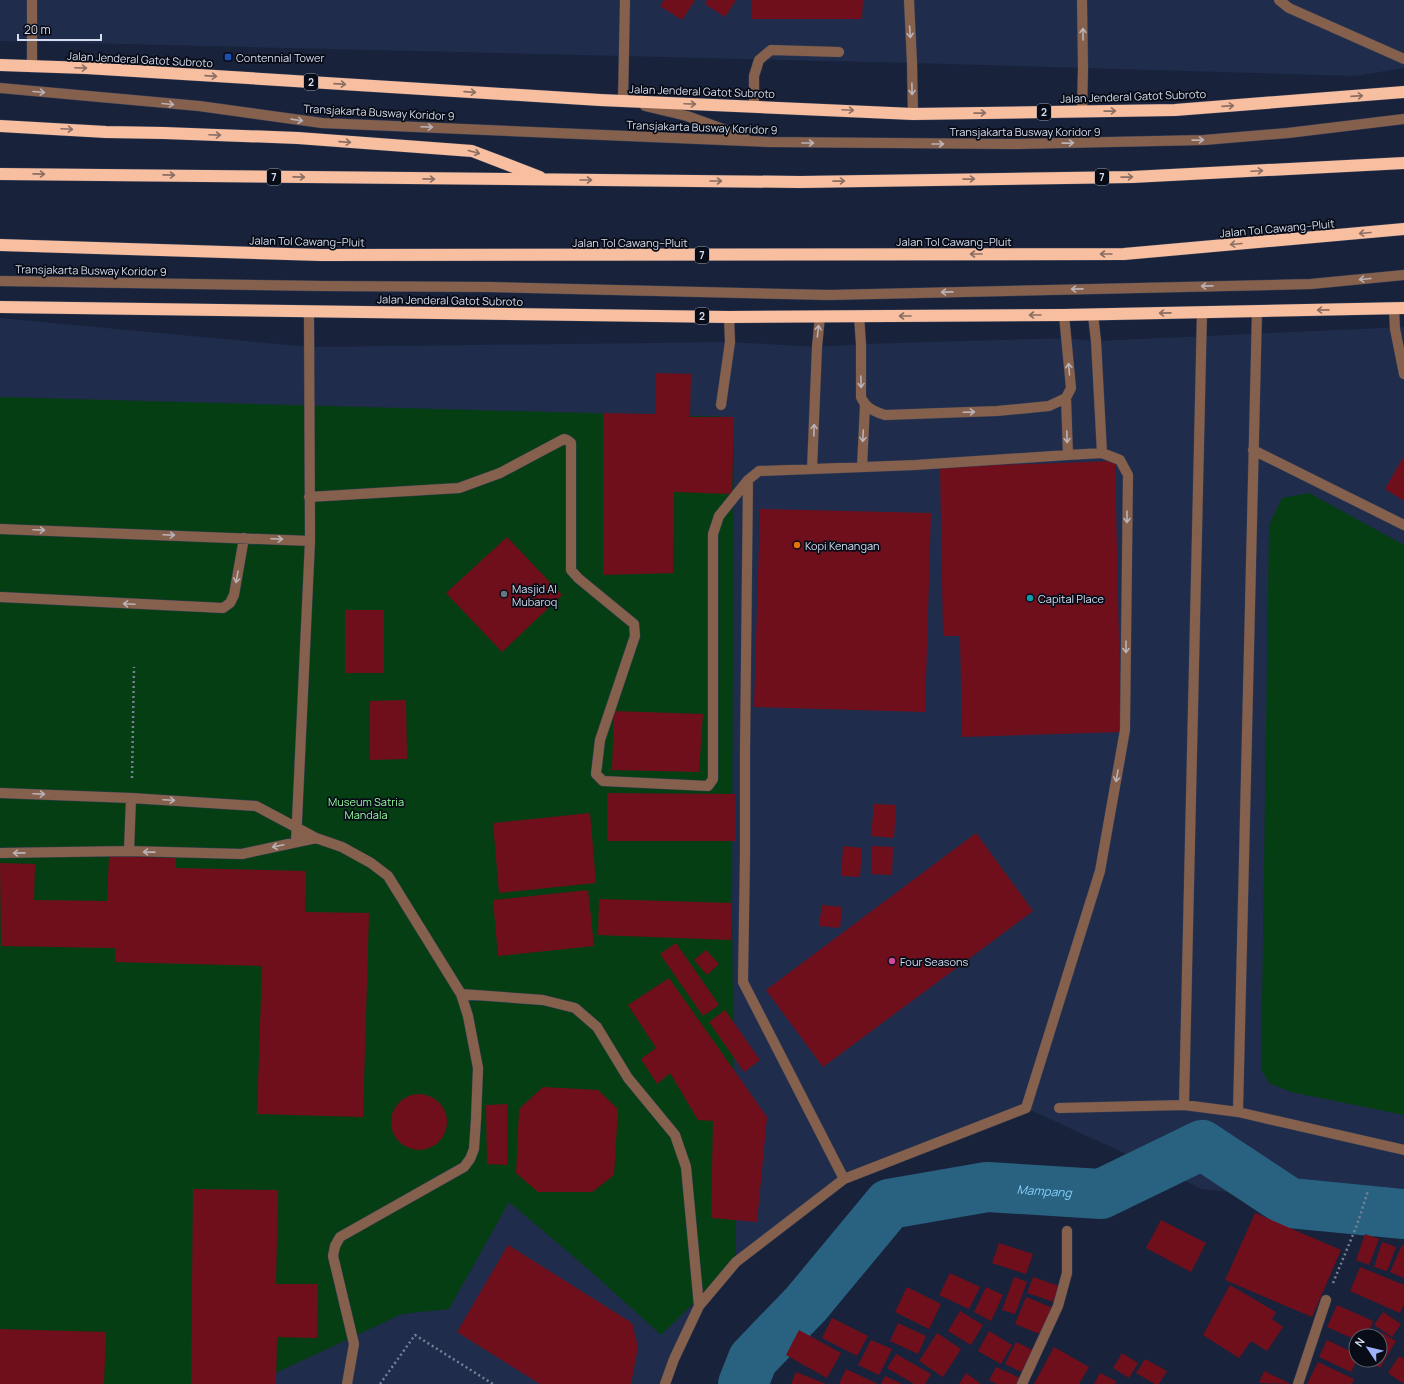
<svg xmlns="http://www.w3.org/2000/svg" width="1404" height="1384" font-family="Manrope,sans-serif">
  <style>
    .built { fill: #1f2c4b }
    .green { fill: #063e13 }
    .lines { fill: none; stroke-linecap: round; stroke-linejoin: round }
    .river { stroke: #286280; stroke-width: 50 }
    .building { fill: #6f0f1c }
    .minor-casing { stroke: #333c54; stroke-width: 11 }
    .highway-casing { stroke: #333c54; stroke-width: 13 }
    .path { stroke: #778095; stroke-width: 2.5; stroke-dasharray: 2 3; stroke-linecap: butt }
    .minor { stroke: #85604c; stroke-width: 10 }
    .highway { stroke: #f7bea0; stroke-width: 12 }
    .oneway { stroke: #bab2b6 }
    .oneway2 { stroke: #8b6e62 }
    .transit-dot { fill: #1a4fb4; stroke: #080c17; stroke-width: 1.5 }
    .food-dot { fill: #e8710a; stroke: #080c17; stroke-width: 1.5 }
    .worship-dot { fill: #6b7280; stroke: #080c17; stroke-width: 1.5 }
    .culture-dot { fill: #0f9aa8; stroke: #080c17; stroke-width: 1.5 }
    .hotel-dot { fill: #d1479c; stroke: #080c17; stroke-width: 1.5 }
    .labels { text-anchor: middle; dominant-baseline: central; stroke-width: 3.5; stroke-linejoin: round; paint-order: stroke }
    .shield { fill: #080c17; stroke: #989fae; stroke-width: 1 }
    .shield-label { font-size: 10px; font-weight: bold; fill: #d6deef }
    .poi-label { font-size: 11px; fill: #d6deef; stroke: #080c17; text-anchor: start }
    .street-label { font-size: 11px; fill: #d6deef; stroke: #080c17 }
    .park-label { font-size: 11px; fill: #94fa9e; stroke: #080c17 }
    .water-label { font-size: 12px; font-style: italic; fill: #87d1fc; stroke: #080c17 }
  </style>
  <rect width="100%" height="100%" fill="#18223b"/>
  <!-- built -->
  <path class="built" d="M0,0H1404V68L1355,76L912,63L0,41Z
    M0,318L309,347L730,342L817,347L861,344L1067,338L1096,341L1404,327V1212L1202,1189L1026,1108L842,1181L736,1262L699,1306L665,1384H0Z"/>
  <!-- green -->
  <path class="green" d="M0,397L734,417L732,903L736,1262L661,1335L587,1268L509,1202L449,1309L402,1314L252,1384H0Z
    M1309,493L1404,545V1115L1291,1092L1269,1083L1261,1069L1269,525L1282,498Z"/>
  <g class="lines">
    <!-- river -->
    <path class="river" id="s1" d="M743,1384L753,1359L806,1304L889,1204L987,1187L1101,1194L1202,1145L1290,1203L1404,1214"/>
  </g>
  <!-- building -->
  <path class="building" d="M664,0H695L682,20L660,6Z
    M707,0H736L725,17L705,4Z
    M752,0H863L862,19H751Z
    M656,373L691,374L690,417H734L732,494L674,492L673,573L603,575V413L655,414Z
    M1404,456V501L1385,489Z
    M1115,461L1121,732L962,737L960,636H943L940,467Z
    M760,509L931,513L925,712L754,707Z
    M507,537L562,595L502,652L446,593Z
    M345,610H384V673H345Z
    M406,700L407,759L370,760V701Z
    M614,711L703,714L699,772L612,770Z
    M607,793L735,794V841H607Z
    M874,804L896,805L894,838L871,836Z
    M590,813L596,883L499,893L493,823Z
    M976,833L1033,911L823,1067L766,990Z
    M843,846L862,848L860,877L841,876Z
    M872,846L893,847L892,875L871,874Z
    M109,856L176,858V868L306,871L305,912L369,913L363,1117L257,1114L262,966L115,962V948L1,946L0,863L35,864L34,900L107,901Z
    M588,890L594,946L498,956L493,900Z
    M599,899L732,903L731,940L598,935Z
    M822,905L842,907L840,928L819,926Z
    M676,943L719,1005L703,1016L660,954Z
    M706,950L719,964L707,975L694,960Z
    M669,978L767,1117L757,1222L711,1218L713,1121L698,1120L670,1073L657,1084L641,1059L656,1048L628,1005Z
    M725,1010L760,1060L744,1072L709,1022Z
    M543,1087L598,1090L618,1109L614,1175L592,1192H538L516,1173L519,1109Z
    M391 1122a28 28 0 1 1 56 0a28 28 0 1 1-56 0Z
    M507,1104V1165L487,1164L486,1105Z
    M193,1189L278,1190L276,1284H318L317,1338L277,1337L276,1384H191Z
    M1255,1213L1341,1250L1312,1317L1225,1280Z
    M1161,1220L1206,1243L1191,1272L1146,1248Z
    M1365,1234L1379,1239L1369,1265L1356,1260Z
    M1382,1242L1396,1247L1387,1271L1374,1267Z
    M999,1243L1033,1254L1026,1274L992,1263Z
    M508,1245L632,1323L638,1347L631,1384H540L457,1332Z
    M1402,1245L1404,1246V1278L1390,1272Z
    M1360,1267L1404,1285V1304L1400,1313L1350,1291Z
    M950,1273L980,1287L969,1309L939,1295Z
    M1014,1277L1027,1282L1015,1314L1002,1310Z
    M1033,1277L1059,1286L1054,1302L1027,1293Z
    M1230,1285L1276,1312L1272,1319L1283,1327L1267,1351L1251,1341L1239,1358L1203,1335Z
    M907,1287L941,1304L929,1329L895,1312Z
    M986,1287L1003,1295L991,1321L974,1312Z
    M1026,1297L1053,1308L1042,1335L1015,1324Z
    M1337,1305L1373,1321L1367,1336H1356V1340L1327,1327Z
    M960,1311L983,1325L971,1345L948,1331Z
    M1383,1312L1401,1324L1392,1337L1374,1325Z
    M832,1318L868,1336L857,1356L822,1338Z
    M898,1323L926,1336L918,1354L890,1341Z
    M0,1329L106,1332L104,1384H0Z
    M799,1330L841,1353L827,1378L786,1355Z
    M989,1331L1012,1345L1001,1364L978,1351Z
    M1381,1332L1396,1341L1380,1368L1368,1360H1380V1336H1378Z
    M937,1333L961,1349L943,1377L919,1361Z
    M871,1340L892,1349L879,1375L858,1365Z
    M1327,1340L1356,1354V1360H1357L1351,1372L1319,1357Z
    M1016,1342L1035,1351L1024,1373L1005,1364Z
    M1054,1347L1089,1367L1079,1384H1034Z
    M1122,1353L1138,1363L1129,1378L1113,1368Z
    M896,1354L931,1374L925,1384H914L887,1368Z
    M1399,1356L1404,1359V1384L1388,1373Z
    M1145,1359L1167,1371L1159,1384H1155L1136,1373Z
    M1318,1362L1354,1379L1352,1384H1307Z
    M996,1367L1020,1378L1017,1384H997L989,1380Z
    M846,1369L878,1384H839Z
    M1264,1371L1291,1384L1259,1383Z
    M796,1372L826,1384H791Z
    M966,1373L981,1384H959Z
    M1100,1373L1116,1381L1115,1384H1094Z
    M885,1376L902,1384H881Z"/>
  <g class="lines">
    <!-- minor casing -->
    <g class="minor-casing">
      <path id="minor" d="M625,0L623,101L629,102
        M909,0L912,63L913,114
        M1082,0L1083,68L1082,111
        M1279,0L1289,8L1404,59
        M32,67V0
        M0,88L199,106L322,123L769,142L1013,144L1204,140L1288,133L1404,119
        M645,106L687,116L745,137
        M754,106V76L759,60L771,50L839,52
        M0,281L323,286L490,287L829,295L1311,284L1404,275
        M1394,309L1395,329L1404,374
        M1093,315L1096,341L1102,453
        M859,316L861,344V397C866,408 873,411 885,415L997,411L1049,406L1066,398L1071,388L1064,315
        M721,405L730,342L729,317
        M1253,450L1404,525
        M862,467L865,405
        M812,469L817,347L820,316
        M748,480L745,751V855L743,982L844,1179
        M309,497L459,488L500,473L564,439L567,440L571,443V570L578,578L634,624L635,636L600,740L596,774L603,781L708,786L713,779V534L719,516L748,480L759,471L915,465L1068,455
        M0,529L310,541
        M0,597L223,608L230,603L234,595L244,538
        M0,793L131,798L256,806L316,838L342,847L371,863L388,876L461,994L468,1016L478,1068L476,1119L474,1149L470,1159L464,1167L340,1237L335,1246L333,1256L354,1344L347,1384
        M296,842L310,541L309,311
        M129,851L131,798
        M0,853L129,851L242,854L316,838
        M461,994L543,1000L575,1008L597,1027L628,1078L675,1135L686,1167L699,1306
        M1184,1105L1202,312
        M1059,1108L1184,1105L1238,1112L1404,1150
        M1238,1112L1257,311
        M665,1384L674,1359L699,1306L736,1262L844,1179L1026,1108L1100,871L1125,730L1128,475L1120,460L1102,453L1068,455L1066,398
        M1022,1384L1058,1306L1067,1273V1231
        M1298,1384L1326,1300"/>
    </g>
    <!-- highway casing -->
    <g class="highway-casing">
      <path id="highway" d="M0,65L86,68L600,100L913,114L1175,110L1404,92
        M0,126L106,132L164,133L298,138L472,151L540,177
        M0,174L800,182L1132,177L1404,163
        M0,245L321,255L1124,254L1404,229
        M0,307L729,317L1064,315L1404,308"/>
    </g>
    <!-- path -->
    <path class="path" d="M132,778L134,667
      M1333,1283L1357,1225L1368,1191
      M380,1384L415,1335L493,1384"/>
    <!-- minor -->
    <use href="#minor" class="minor"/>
    <!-- highway -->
    <use href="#highway" class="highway"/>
  </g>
  <!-- one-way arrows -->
  <defs><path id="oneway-shaft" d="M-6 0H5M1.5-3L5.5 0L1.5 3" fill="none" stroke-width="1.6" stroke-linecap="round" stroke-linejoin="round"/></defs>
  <g class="oneway">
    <use href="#oneway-shaft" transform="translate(910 32) rotate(86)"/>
    <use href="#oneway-shaft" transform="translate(1083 34) rotate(-91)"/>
    <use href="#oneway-shaft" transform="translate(912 89) rotate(89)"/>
    <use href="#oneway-shaft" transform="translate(39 92) rotate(5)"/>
    <use href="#oneway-shaft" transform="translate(168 104) rotate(5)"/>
    <use href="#oneway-shaft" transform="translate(297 120) rotate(8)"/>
    <use href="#oneway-shaft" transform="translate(427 127) rotate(2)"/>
    <use href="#oneway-shaft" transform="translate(1198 140) rotate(-1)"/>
    <use href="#oneway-shaft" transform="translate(808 143)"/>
    <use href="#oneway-shaft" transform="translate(1068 143) rotate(-1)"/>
    <use href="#oneway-shaft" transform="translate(938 144)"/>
    <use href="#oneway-shaft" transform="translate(1365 279) rotate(175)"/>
    <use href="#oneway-shaft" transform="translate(1207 286) rotate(179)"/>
    <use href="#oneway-shaft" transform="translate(1077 289) rotate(179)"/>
    <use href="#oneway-shaft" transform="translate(947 292) rotate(179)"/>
    <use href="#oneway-shaft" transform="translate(818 331) rotate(-84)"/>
    <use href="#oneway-shaft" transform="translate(1069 369) rotate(-95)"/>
    <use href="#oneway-shaft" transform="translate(861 382) rotate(88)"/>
    <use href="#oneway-shaft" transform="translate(969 412) rotate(-2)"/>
    <use href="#oneway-shaft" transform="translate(814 430) rotate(-88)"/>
    <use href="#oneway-shaft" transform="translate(863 436) rotate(93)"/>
    <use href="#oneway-shaft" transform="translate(1067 437) rotate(88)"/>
    <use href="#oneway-shaft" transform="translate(1127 517) rotate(90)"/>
    <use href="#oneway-shaft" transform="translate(39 530) rotate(2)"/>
    <use href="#oneway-shaft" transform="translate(169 535) rotate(2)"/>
    <use href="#oneway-shaft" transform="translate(277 539) rotate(2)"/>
    <use href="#oneway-shaft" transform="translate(237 577) rotate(100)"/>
    <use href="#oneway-shaft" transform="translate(129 604) rotate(-177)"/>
    <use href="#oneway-shaft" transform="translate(1126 647) rotate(90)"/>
    <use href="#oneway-shaft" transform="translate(1117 776) rotate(100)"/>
    <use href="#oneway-shaft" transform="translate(39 794) rotate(2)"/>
    <use href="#oneway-shaft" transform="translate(169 800) rotate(3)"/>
    <use href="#oneway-shaft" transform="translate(278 846) rotate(168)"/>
    <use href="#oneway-shaft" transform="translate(149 852) rotate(-179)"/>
    <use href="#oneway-shaft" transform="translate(19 853) rotate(179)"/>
  </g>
  <g class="oneway2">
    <use href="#oneway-shaft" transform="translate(81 68) rotate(2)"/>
    <use href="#oneway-shaft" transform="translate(211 76) rotate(4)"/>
    <use href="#oneway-shaft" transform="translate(340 84) rotate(4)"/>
    <use href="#oneway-shaft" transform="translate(470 92) rotate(4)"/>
    <use href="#oneway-shaft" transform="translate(1357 96) rotate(-4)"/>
    <use href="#oneway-shaft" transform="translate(690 104) rotate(2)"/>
    <use href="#oneway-shaft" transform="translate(1228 106) rotate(-4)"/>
    <use href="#oneway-shaft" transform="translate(848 110) rotate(3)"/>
    <use href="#oneway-shaft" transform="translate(1110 111) rotate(-1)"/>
    <use href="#oneway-shaft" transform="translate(980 113) rotate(-1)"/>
    <use href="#oneway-shaft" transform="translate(67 129) rotate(3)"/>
    <use href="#oneway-shaft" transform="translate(215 135) rotate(2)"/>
    <use href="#oneway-shaft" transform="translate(345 142) rotate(4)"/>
    <use href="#oneway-shaft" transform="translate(474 152) rotate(15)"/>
    <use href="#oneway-shaft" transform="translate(1257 171) rotate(-3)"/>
    <use href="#oneway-shaft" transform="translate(39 174) rotate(1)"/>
    <use href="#oneway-shaft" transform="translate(169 175) rotate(1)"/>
    <use href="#oneway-shaft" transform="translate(299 177) rotate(1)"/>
    <use href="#oneway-shaft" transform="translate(1127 177) rotate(-1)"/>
    <use href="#oneway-shaft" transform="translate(429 179) rotate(1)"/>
    <use href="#oneway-shaft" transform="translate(969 179) rotate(-1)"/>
    <use href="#oneway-shaft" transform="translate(586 180)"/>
    <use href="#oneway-shaft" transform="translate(716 181)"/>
    <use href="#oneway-shaft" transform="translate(839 181) rotate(-1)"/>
    <use href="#oneway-shaft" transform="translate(1365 233) rotate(175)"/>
    <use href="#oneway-shaft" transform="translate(1236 244) rotate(175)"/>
    <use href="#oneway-shaft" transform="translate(976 254) rotate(180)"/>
    <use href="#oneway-shaft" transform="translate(1106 254) rotate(180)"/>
    <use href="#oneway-shaft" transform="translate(1323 310) rotate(179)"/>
    <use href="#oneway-shaft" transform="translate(1165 313) rotate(179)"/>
    <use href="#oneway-shaft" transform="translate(1035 315) rotate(180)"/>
    <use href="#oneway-shaft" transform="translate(905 316) rotate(180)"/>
  </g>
  <!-- markers -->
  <rect class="transit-dot" x="224" y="53" width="8" height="8" rx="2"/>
  <circle class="food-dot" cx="797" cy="545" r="4"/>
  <circle class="worship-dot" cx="504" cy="594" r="4"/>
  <circle class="culture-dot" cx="1030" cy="598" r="4"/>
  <circle class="hotel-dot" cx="892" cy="961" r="4"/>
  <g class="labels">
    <!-- shield labels -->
    <g class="shield">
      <rect x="304" y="74" width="14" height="16" rx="3"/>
      <rect x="1037" y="104" width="14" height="16" rx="3"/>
      <rect x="267" y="169" width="14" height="16" rx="3"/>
      <rect x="1095" y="169" width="14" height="16" rx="3"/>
      <rect x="695" y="247" width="14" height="16" rx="3"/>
      <rect x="695" y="308" width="14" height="16" rx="3"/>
    </g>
    <g class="shield-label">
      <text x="311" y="82">2</text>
      <text x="1044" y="112">2</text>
      <text x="274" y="177">7</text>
      <text x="1102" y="177">7</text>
      <text x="702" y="255">7</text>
      <text x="702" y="316">2</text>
    </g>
    <!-- poi labels -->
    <g class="poi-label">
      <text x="236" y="57">Contennial Tower</text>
      <text x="805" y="545">Kopi Kenangan</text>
      <text x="512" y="588">Masjid Al<tspan x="512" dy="13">Mubaroq</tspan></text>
      <text x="1038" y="598">Capital Place</text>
      <text x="900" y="961">Four Seasons</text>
    </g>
    <!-- street labels -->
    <g class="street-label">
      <text transform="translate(140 59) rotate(3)">Jalan Jenderal Gatot Subroto</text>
      <text transform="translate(702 91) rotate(2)">Jalan Jenderal Gatot Subroto</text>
      <text transform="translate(1133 96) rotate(-2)">Jalan Jenderal Gatot Subroto</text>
      <text transform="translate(379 112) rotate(3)">Transjakarta Busway Koridor 9</text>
      <text transform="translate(702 127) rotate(2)">Transjakarta Busway Koridor 9</text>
      <text x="1025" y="131">Transjakarta Busway Koridor 9</text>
      <text transform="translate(1277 228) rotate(-5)">Jalan Tol Cawang–Pluit</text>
      <text transform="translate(307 241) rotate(1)">Jalan Tol Cawang–Pluit</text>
      <text x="954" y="241">Jalan Tol Cawang–Pluit</text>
      <text x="630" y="242">Jalan Tol Cawang–Pluit</text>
      <text transform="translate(91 270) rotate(1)">Transjakarta Busway Koridor 9</text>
      <text transform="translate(450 300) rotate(1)">Jalan Jenderal Gatot Subroto</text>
    </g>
    <!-- park labels -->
    <g class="park-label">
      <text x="366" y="801">Museum Satria<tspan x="366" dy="13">Mandala</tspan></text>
    </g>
    <!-- water labels -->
    <g class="water-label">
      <text stroke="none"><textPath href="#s1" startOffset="390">Mampang</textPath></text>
    </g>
  </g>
  <!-- north arrow -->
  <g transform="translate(1368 1348) rotate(305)"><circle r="19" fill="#080c17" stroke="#5a606d"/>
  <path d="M0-3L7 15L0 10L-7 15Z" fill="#9db4fd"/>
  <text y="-6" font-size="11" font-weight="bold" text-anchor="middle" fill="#d6deef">N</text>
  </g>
  <!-- scale -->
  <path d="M18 34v6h83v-6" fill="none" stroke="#d6deef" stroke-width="2"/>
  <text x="24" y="34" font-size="12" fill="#d6deef" stroke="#080c17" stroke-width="3" paint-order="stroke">20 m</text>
</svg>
